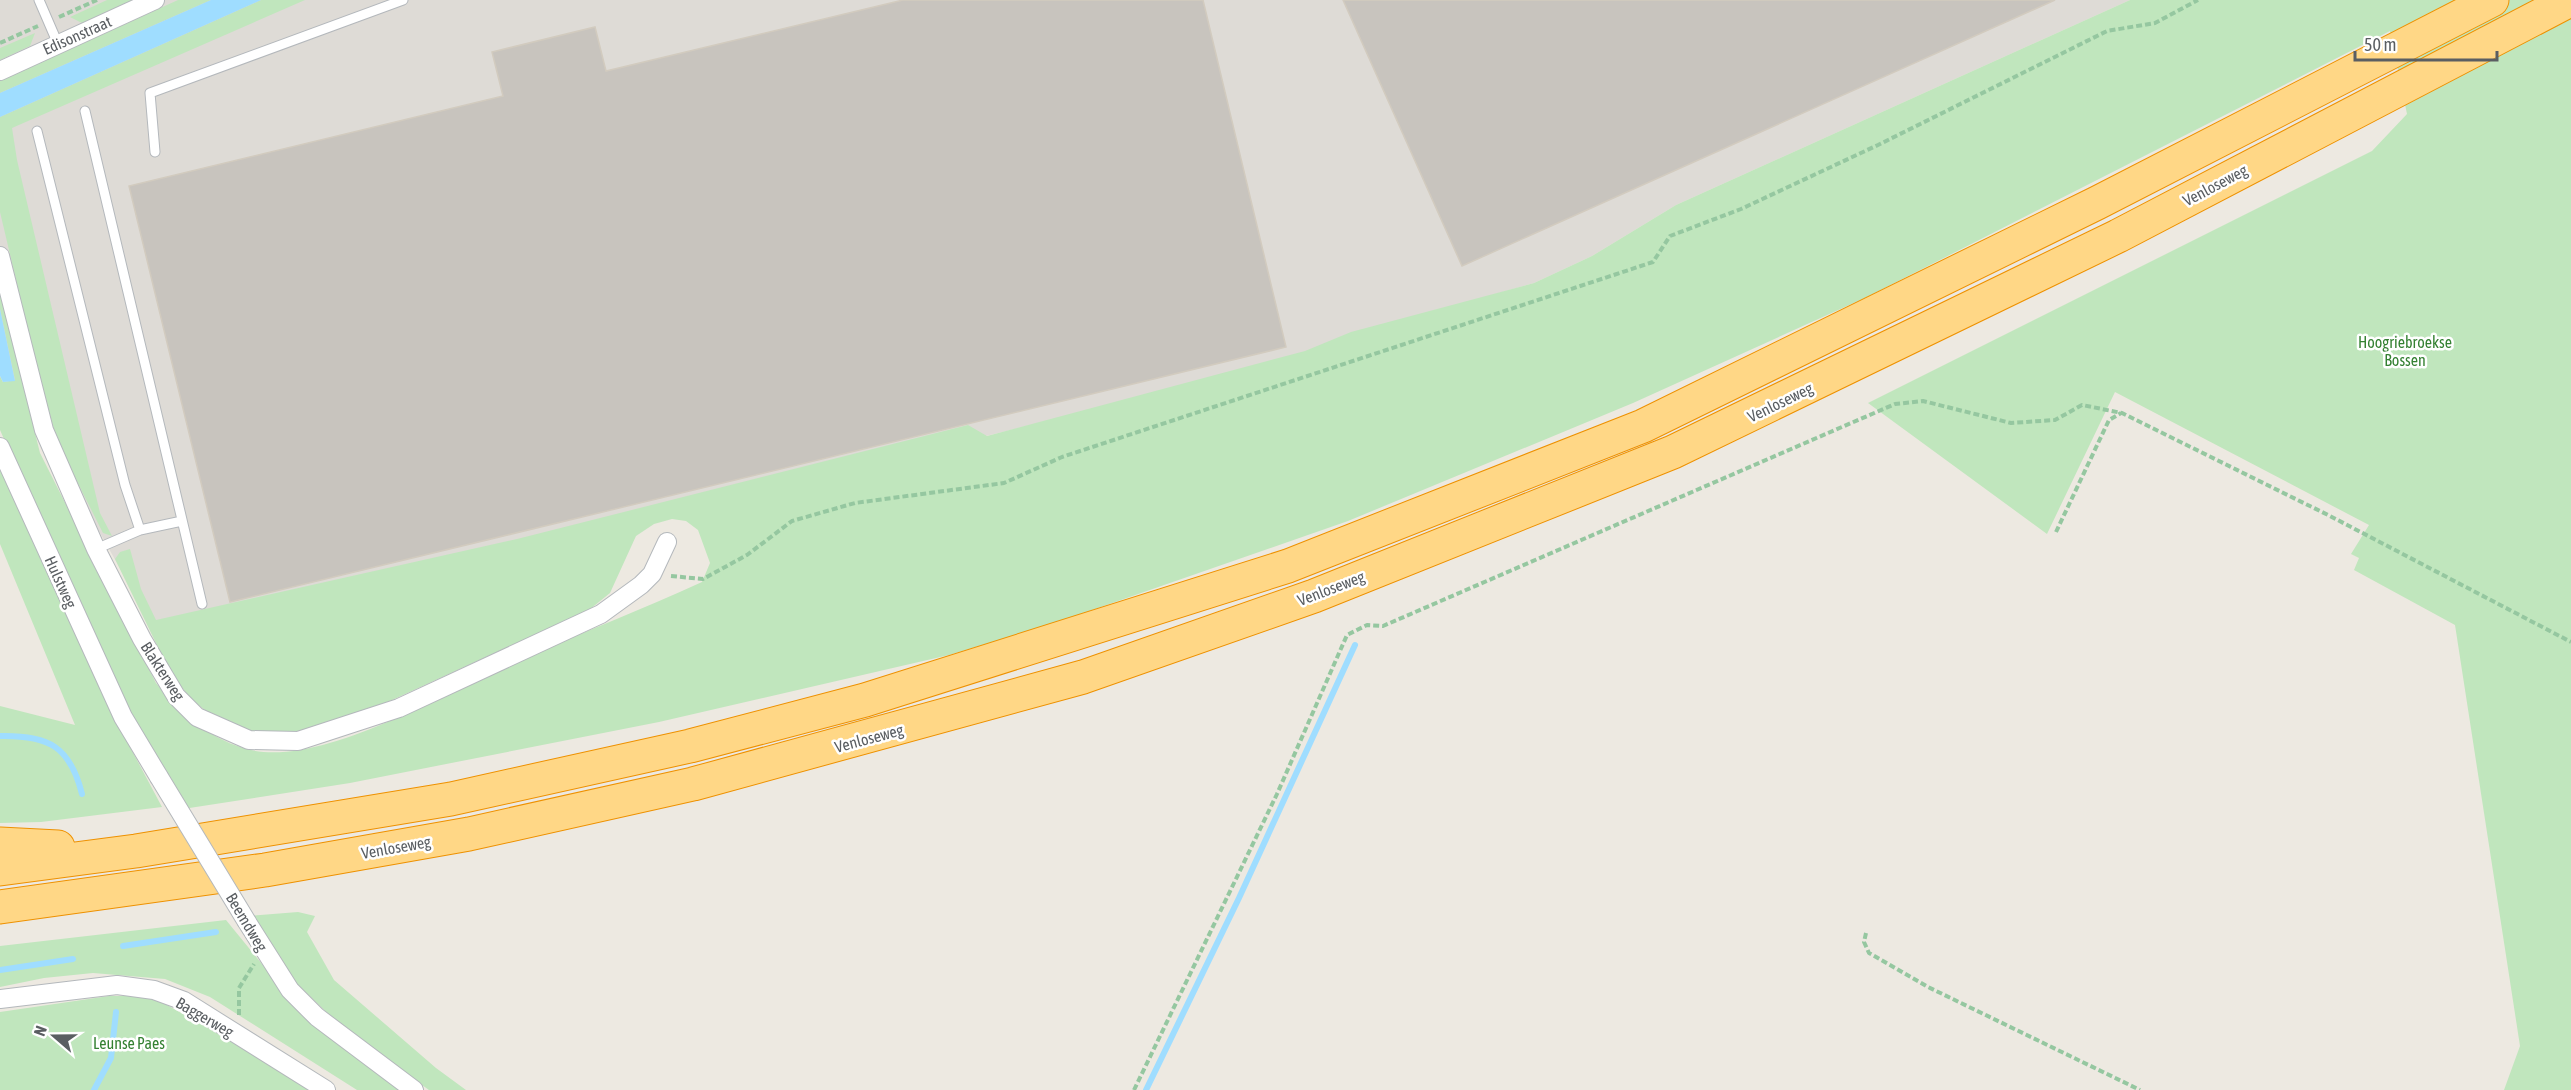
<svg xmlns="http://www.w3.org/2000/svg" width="2571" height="1090" font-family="'Asap Condensed',sans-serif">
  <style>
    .industrial { fill: #dedbd6 }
    .green { fill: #c0e6bd }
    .water { fill: #9fddff }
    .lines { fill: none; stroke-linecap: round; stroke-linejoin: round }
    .stream { stroke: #9fddff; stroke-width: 6 }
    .building { fill: #c8c4be; stroke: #d2cbbf; stroke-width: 1.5 }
    .service-casing { stroke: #b4b8bc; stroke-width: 11 }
    .minor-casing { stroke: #b4b8bc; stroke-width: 20 }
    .motorway-casing { stroke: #ee9100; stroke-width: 35 }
    .path { stroke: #95c7a0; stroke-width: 4; stroke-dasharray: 6 3; stroke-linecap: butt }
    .service { stroke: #fff; stroke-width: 9 }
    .minor { stroke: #fff; stroke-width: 18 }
    .motorway { stroke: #ffd786; stroke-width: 33 }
    .minor-bridge-casing { stroke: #b4b8bc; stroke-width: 20; stroke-linecap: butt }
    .minor-bridge { stroke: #fff; stroke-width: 18 }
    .labels { text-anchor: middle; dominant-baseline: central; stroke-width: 5; stroke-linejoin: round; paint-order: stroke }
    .street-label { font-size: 16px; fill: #5a5e62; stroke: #fff }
    .park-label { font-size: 16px; fill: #348132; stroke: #fff }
  </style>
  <rect width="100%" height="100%" fill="#ede9e1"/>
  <!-- industrial -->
  <path class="industrial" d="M0,0H2130L1676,205L1592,256L1534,283L1447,308L1304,359L158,636L0,355Z"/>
  <!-- green -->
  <path class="green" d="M107,0H133L82,23L70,17Z
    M178,0H211L0,93V81Z
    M261,0H305L12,128L17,160L100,513L112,536L103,533L58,444L35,360L0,212V117Z
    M2130,0H2571V1090H2504L2520,1046L2455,625L2354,570L2359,558L2351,554L2369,525L2115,392L2047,534L1868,403L2372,151L2407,114L2390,31L1867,297L1633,403L1348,521L1052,624L949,655L659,722L350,783L183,809L126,709L97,649L0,430V376L3,382L15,380L0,309V292L40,453L156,683C181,714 212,741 251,750C323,767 455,688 523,658C582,633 643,609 702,582L710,563L698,530L686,521L672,519L654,524L636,536L610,593L589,610L379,706L307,732L252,733L210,714L192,700L171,674L115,559L120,552L130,549L141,589L156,620L517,539L968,425L987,436L1305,351L1351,332L1534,283L1592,256L1676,205Z
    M35,33L30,46L0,60V48Z
    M0,466L106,702L162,807L41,822L0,823V706L75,725L0,544Z
    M298,912L315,916L307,932L334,980L436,1068L466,1090H429L344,1029L295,982L249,916Z
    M226,920L275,980L411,1090H357L210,997L165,979L93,973L44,978L0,987V946Z
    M109,996H143L158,1000L319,1090H0V1012Z"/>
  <!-- water -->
  <path class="water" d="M211,0H261L0,117V93Z
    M0,309L15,381L3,382L0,376Z"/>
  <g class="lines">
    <!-- stream -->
    <path class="stream" d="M0,736C48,735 70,746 82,794
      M123,946L216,932
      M0,970L73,959
      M94,1090L111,1058L116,1012
      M1146,1090L1239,898L1355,645"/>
  </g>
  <!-- building -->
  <path class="building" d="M903,0H1203L1286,347L230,602L129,186L503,96L492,52L595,27L606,71Z
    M1343,0H2055L1462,266Z"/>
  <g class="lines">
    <!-- service casing -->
    <g class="service-casing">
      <path id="service" d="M39,0L58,44
        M85,111L202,604
        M37,131L125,485L140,530
        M155,152L150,93L403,0
        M96,549L140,530L182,521"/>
    </g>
    <!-- minor casing -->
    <g class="minor-casing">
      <path id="minor" d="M0,71L155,0
        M0,256L44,430L96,549L142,639L176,696L197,717L249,740L298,741L399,708L601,614L641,585L652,574L667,542
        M0,447L123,717L159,777
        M247,922L290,990L317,1017L414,1090
        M0,999L117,985L154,990L184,1001L326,1090"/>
    </g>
    <!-- motorway casing -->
    <g class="motorway-casing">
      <path id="motorway" d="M0,844L58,847
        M0,869L136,851L451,799L690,746L865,700L1288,566L1643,426L2097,203L2492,0
        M0,907L265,870L469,834L693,784L1083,677L1314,596L1673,452L2118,236L2570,0"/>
    </g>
    <!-- path -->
    <path class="path" d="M59,17L97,0
      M0,43L38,26
      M2056,532L2109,420L2121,413
      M671,576L703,579L747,555L792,521L855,503L1004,483L1062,457L1653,262L1670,236L1741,209L1878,145L2107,31L2155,23L2198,0
      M1866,933L1864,942L1869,953L1928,987L2140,1090
      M239,1015V988L254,964
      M1134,1090L1277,794L1347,635L1367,625L1383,626L1895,404L1923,401L2011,423L2055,420L2082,405L2122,413L2330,516L2571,642"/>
    <!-- service -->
    <use href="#service" class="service"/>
    <!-- minor -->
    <use href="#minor" class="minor"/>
    <!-- motorway -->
    <use href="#motorway" class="motorway"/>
    <!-- minor-bridge casing -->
    <g class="minor-bridge-casing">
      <path id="minor-bridge" d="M159,777L247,922"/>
    </g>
    <!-- minor-bridge -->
    <use href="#minor-bridge" class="minor-bridge"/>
  </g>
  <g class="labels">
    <!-- street labels -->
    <g class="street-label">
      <text transform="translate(77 35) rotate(-24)">Edisonstraat</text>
      <text transform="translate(2215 185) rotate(-28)">Venloseweg</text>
      <text transform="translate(1780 402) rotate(-26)">Venloseweg</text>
      <text transform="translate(61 582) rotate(66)">Hulstweg</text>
      <text transform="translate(1331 588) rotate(-21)">Venloseweg</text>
      <text transform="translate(163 671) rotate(57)">Blakterweg</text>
      <text transform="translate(869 738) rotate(-15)">Venloseweg</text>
      <text transform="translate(396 847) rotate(-10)">Venloseweg</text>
      <text transform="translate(247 922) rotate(59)">Beemdweg</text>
      <text transform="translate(205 1017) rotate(30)">Baggerweg</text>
    </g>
    <!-- park labels -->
    <g class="park-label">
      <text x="2405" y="342">Hoogriebroekse<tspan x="2405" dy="18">Bossen</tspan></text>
      <text x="129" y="1043">Leunse Paes</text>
    </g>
  </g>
  <!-- north arrow -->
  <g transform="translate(54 1036) rotate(290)" stroke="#ffffff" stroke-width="4.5" paint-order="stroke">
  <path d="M0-4.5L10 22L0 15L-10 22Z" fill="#5a5e62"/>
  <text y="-9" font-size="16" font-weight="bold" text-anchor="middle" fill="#5a5e62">N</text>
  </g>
  <!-- scale -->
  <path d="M2355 51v9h142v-9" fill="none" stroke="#5a5e62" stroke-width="3"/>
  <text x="2364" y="51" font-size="18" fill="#5a5e62" stroke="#ffffff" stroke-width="4.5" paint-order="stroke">50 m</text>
</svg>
